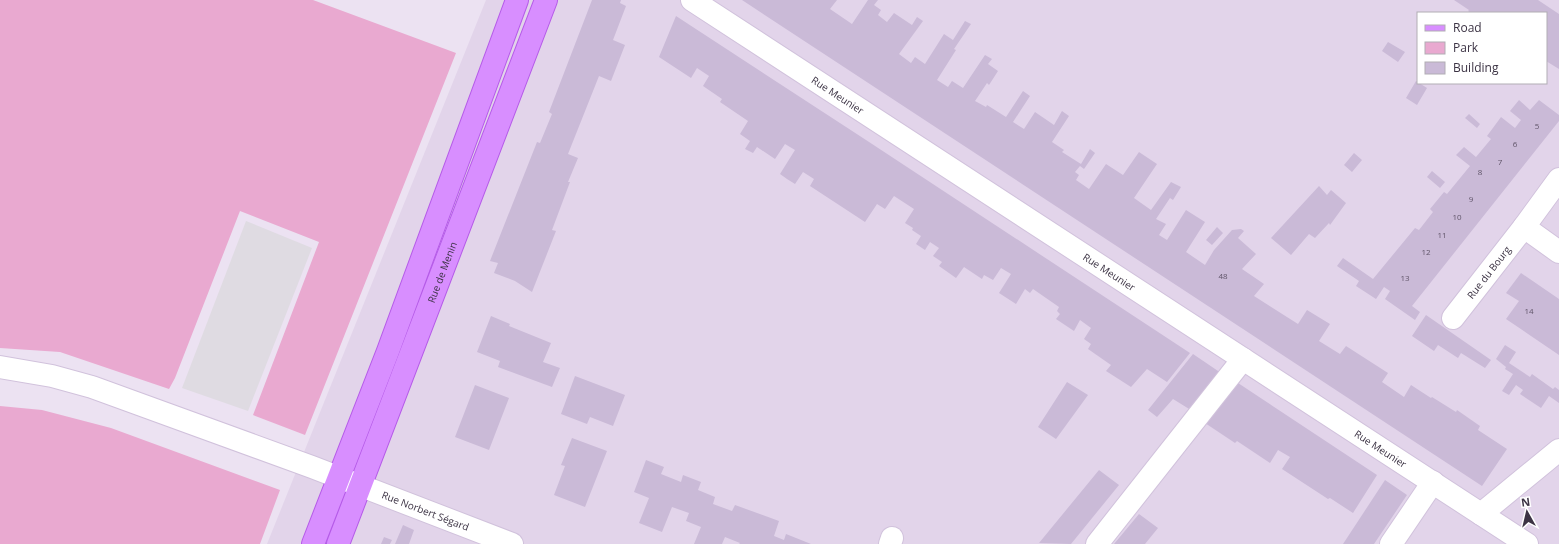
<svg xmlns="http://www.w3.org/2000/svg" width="1559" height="544" font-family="'Open Sans',sans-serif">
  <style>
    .residential { fill: #e2d4ea; fill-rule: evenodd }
    .green { fill: #e9a9d0 }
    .parking { fill: #dfdbe2 }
    .building { fill: #cabad7 }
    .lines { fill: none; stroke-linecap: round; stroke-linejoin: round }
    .minor-casing { stroke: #d1c2dc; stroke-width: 24 }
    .major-casing { stroke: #b55be8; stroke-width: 24 }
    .minor { stroke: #fff; stroke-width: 22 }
    .major { stroke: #d88eff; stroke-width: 22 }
    .labels { text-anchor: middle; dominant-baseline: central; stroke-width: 3; stroke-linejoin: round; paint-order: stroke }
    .number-label { font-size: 8px; fill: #605569 }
    .street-label { font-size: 10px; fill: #3c3344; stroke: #fff }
  </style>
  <rect width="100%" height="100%" fill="#ece2f2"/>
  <!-- residential -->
  <path class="residential" d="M486,0H1559V544H267ZM1418,13H1546V83H1418Z"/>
  <!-- green -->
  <path class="green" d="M0,0H313L456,53L305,435L253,415L319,242L240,211L175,378L169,389L60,352L0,348Z
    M0,406L42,410L111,428L280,490L260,544H0Z"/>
  <!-- parking -->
  <path class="parking" d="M246,221L312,248L248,411L182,388Z"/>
  <!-- building -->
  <path class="building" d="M592,0H621L620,3L626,6L613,40L625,45L611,81L599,76L568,154L578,158L568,182H570L552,230L556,231L532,292L515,281L494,273L498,263L490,261L537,142L540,143L552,114L549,112Z
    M742,0H837L830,9L852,24L868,0H878L874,5L881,10L878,15L887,22L894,13L912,25L917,17L923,21L899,54L911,63L915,57L925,64L944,34L953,40L965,21L971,24L954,49L956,50L937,80L948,87L952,81L963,88L985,55L992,59L988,64L998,71L989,85L987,83L975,101L986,107L987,105L1006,117L1023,91L1030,96L1013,122L1024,129L1035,112L1054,125L1062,111L1069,116L1052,142L1064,150L1062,152L1081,164L1090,149L1095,153L1084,169L1080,166L1075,172L1079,175L1076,180L1089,189L1106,164L1123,175L1139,152L1157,164L1134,198L1151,210L1171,182L1181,187L1173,200L1170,198L1156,219L1166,224L1159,235L1167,240L1186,210L1205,222L1186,252L1205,265L1214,250L1232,230L1241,229L1244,231L1238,238L1256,254L1242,269L1264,284L1254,296L1298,324L1307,310L1330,324L1319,341L1340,354L1346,346L1388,373L1382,382L1404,397L1411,385L1431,398L1432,397L1456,412L1457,410L1480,426L1478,430L1507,449L1482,486Z
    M1454,0H1538L1559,14V69L1546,61V13H1471L1468,11L1469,10Z
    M676,16L866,140L1190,353L1167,382L1147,369L1131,387L1106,371L1111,365L1088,349L1091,344L1084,339L1091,328L1080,320L1074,331L1056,319L1060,314L1057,311L1059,307L1033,289L1030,293L1025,289L1016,304L999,293L1011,274L1001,268L993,280L984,275L982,279L964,267L956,278L939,266L942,262L933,256L939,248L930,242L925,250L916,244L921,236L912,230L913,228L905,223L914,209L894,196L885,209L877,204L865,222L810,186L814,179L803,172L795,184L787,179L780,174L795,150L785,144L775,159L757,147L753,153L745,149L750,141L740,134L748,121L720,102L722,99L703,86L709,76L697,68L691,78L659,57Z
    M1388,42L1405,52L1398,62L1382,51Z
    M1416,81L1427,88L1417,105L1406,98Z
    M1519,100L1530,110L1539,100L1559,115V121L1412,306L1420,312L1415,320L1385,299L1390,291L1384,287L1376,299L1356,286L1359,281L1337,266L1343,258L1373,279L1415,228L1419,230L1433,212L1430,209L1444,192L1447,194L1470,166L1456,155L1464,147L1476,157L1491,139L1487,136L1501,117L1515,128L1521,120L1510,111Z
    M1469,114L1480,124L1477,128L1465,118Z
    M1354,153L1362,160L1352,172L1344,165Z
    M1432,171L1445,182L1440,188L1427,177Z
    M1319,186L1327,195L1331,190L1346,203L1330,225L1329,223L1315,238L1309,234L1291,255L1271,238Z
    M1217,227L1223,233L1212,245L1206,240Z
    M1521,273L1559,299V355L1506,319L1519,301L1506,293Z
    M1426,315L1491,360L1485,368L1461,353L1458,358L1438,345L1434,351L1412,336Z
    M491,316L510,324L509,326L551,343L543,362L560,368L552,387L498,367L500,361L477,352Z
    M1505,345L1516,352L1509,363L1530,377L1532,374L1553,389L1555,387L1559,390V403L1549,396L1541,408L1520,394L1523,390L1516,385L1509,395L1502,391L1513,374L1505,369L1506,367L1496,359Z
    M1193,354L1221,373L1194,412L1173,399L1157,417L1148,410Z
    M575,376L625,395L613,426L590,417L587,424L561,414Z
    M1067,382L1088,395L1056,439L1038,427Z
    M1238,383L1377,475L1353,513L1330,498L1328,499L1282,469L1290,457L1278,450L1270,463L1237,441L1235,443L1205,423Z
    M475,385L509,398L489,450L455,437Z
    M572,438L607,451L585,507L554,495L565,466L561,465Z
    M646,460L664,467L661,474L681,482L683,475L701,482L698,490L715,497L713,504L732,511L735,505L779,521L774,536L784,540L786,534L811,544H739L740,543L725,537L722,544H694L701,527L686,521L689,513L672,507L662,532L639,523L649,498L634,492Z
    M1099,470L1119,485L1071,544L1039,543Z
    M1385,480L1407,495L1374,544H1343Z
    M1139,514L1158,528L1145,544H1114Z
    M403,525L414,530L409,544H395Z
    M384,537L392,540L390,544H381Z"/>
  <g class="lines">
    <!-- minor casing -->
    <g class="minor-casing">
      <g id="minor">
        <path id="s1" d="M692,0L1527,544"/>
        <path d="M1559,179L1524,227L1559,252"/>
        <path id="s2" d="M1453,318L1524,227"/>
        <path id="s3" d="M0,367L52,376L92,387L312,467L512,544"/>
        <path d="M1481,514L1559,450"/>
        <path d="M890,544L892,538"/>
        <path d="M1097,544L1243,359"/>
        <path d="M1391,544L1433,482"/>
      </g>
    </g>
    <!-- major casing -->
    <g class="major-casing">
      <g id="major">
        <path d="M313,544L388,351L517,0"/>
        <path id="s4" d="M338,544L546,0"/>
      </g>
    </g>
    <!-- minor -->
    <use href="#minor" class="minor"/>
    <!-- major -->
    <use href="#major" class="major"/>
  </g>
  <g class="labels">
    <!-- number labels -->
    <g class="number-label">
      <text x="1537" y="125">5</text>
      <text x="1515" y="143">6</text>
      <text x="1500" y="161">7</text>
      <text x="1480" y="171">8</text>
      <text x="1471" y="198">9</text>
      <text x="1457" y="216">10</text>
      <text x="1442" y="234">11</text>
      <text x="1426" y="251">12</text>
      <text x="1223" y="275">48</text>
      <text x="1405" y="277">13</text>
      <text x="1529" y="310">14</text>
    </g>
    <!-- street labels -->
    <g class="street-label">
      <text stroke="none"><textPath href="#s1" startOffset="174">Rue Meunier</textPath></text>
      <text stroke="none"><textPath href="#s4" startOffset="291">Rue de Menin</textPath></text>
      <text stroke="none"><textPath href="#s1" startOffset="498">Rue Meunier</textPath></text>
      <text stroke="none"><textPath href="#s2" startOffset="58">Rue du Bourg</textPath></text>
      <text stroke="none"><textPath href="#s1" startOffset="822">Rue Meunier</textPath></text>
      <text stroke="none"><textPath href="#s3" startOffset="450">Rue Norbert Ségard</textPath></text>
    </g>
  </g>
  <!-- legend -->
  <rect x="1417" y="12" width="130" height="72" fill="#ffffff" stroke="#b1adb4"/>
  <rect x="1425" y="25" width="20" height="6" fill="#d88eff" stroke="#b1adb4"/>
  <text x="1453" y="32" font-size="12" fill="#3c3344">Road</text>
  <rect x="1425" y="42" width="20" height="12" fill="#e9a9d0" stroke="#b1adb4"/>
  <text x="1453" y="52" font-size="12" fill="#3c3344">Park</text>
  <rect x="1425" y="62" width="20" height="12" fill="#cabad7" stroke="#b1adb4"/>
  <text x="1453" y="72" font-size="12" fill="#3c3344">Building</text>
  <!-- north arrow -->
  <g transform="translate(1527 512) rotate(352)" stroke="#ffffff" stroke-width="3" paint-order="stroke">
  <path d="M0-3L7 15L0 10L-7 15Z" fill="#3c3344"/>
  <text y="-6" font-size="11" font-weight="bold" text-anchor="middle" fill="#3c3344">N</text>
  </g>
</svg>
